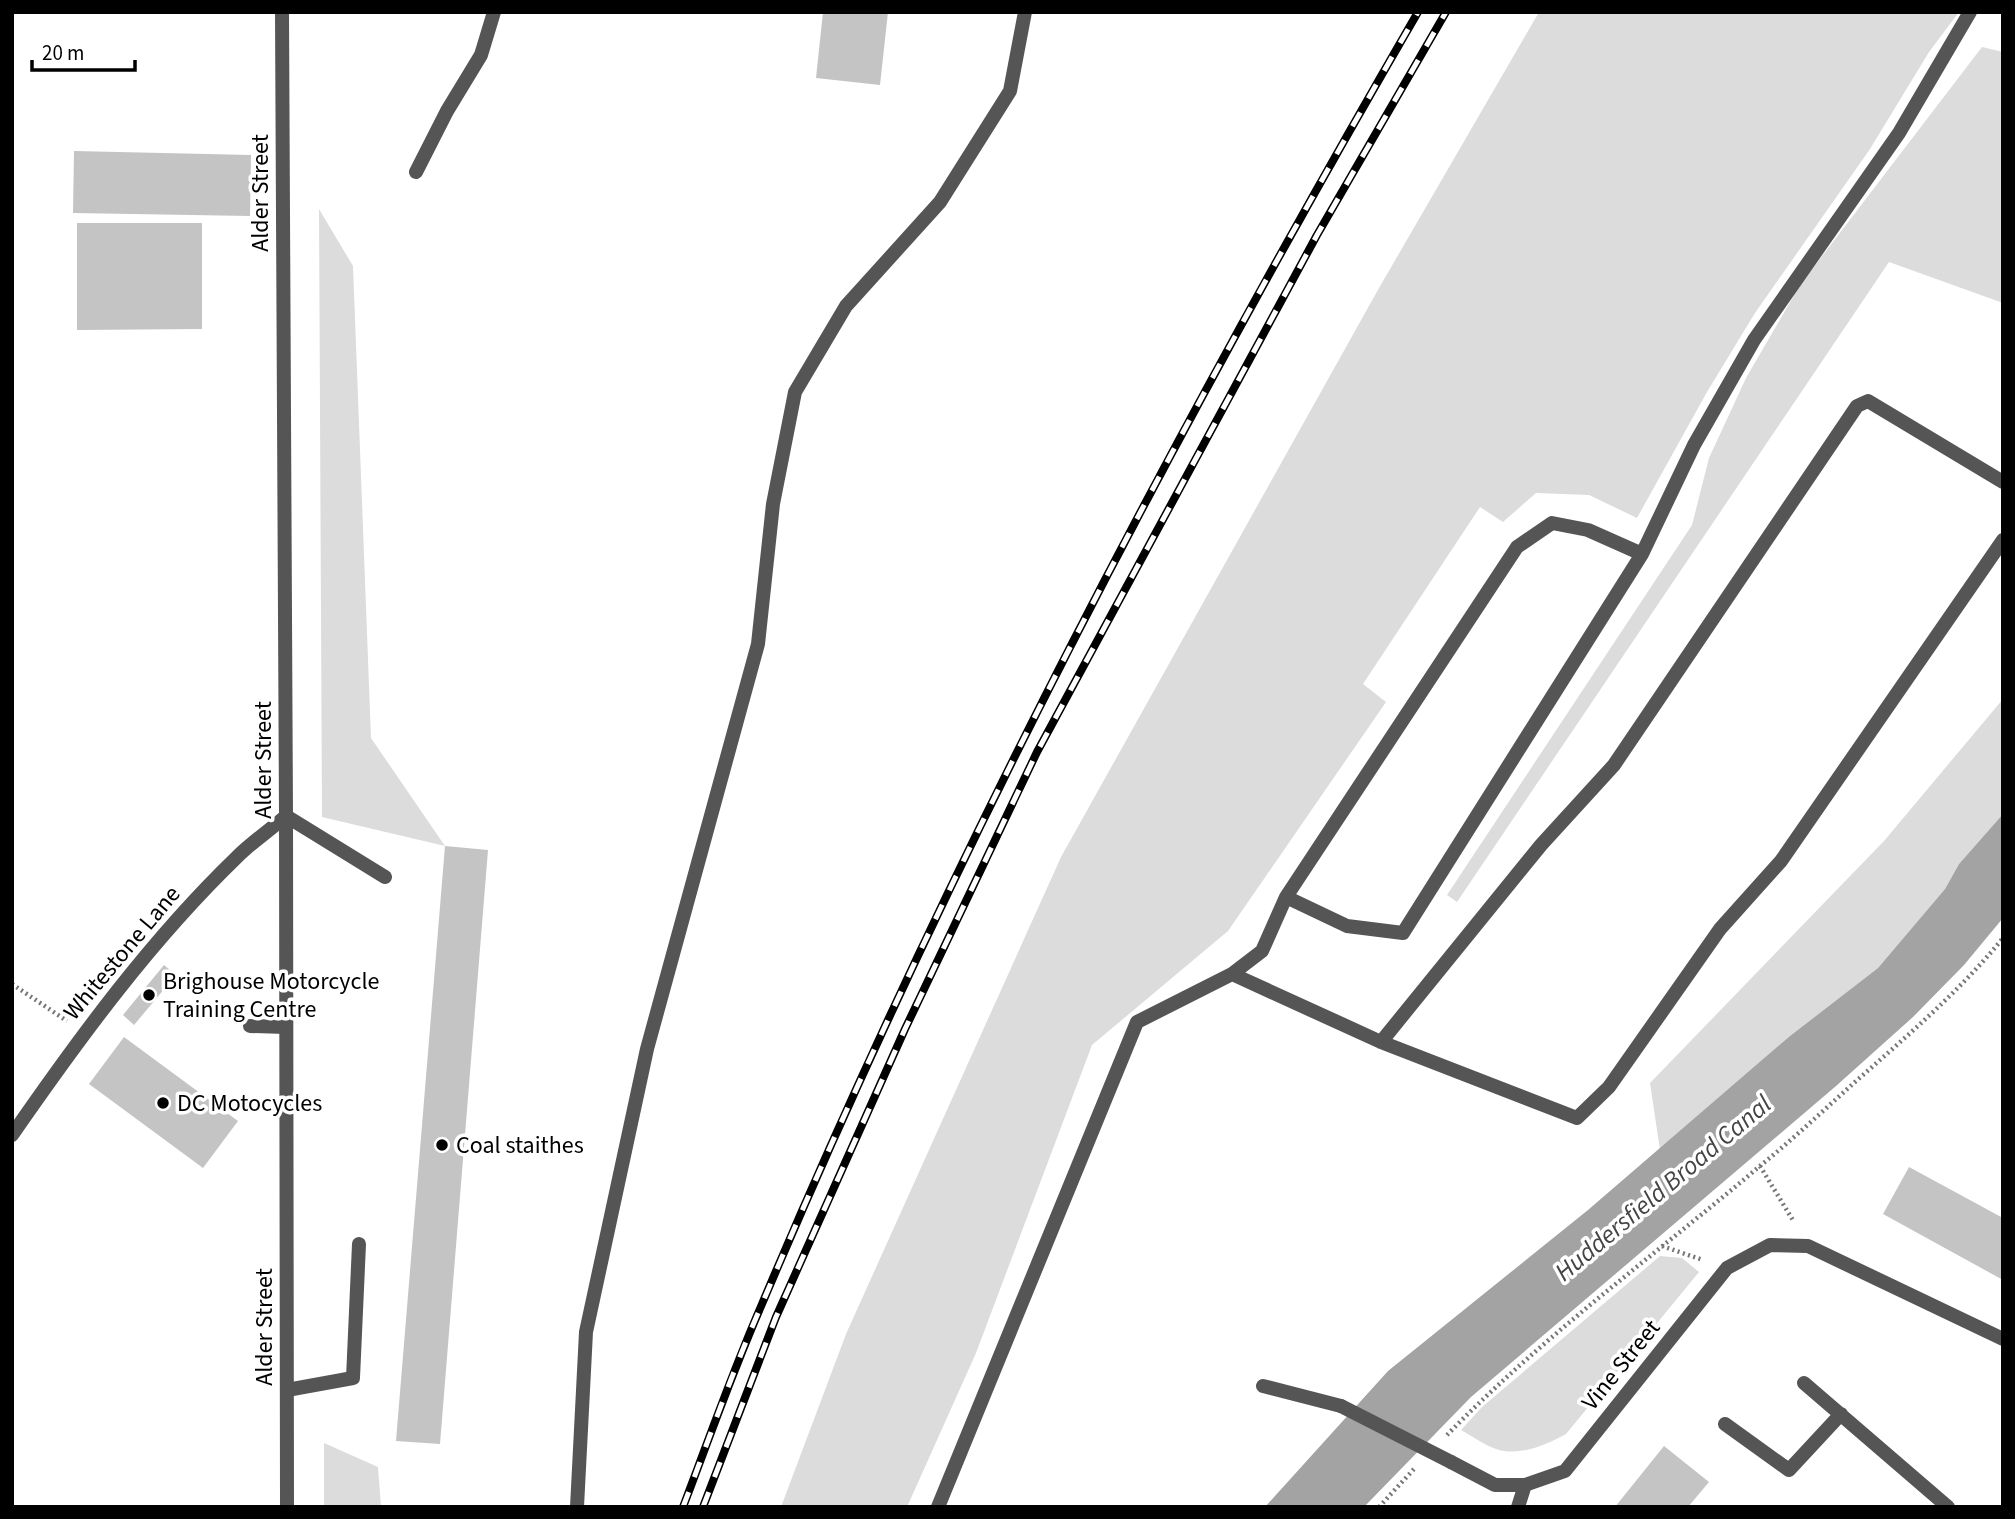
<svg xmlns="http://www.w3.org/2000/svg" width="2015" height="1519" font-family="'Source Sans 3',sans-serif">
  <style>
    .green { fill: #dcdcdc }
    .water { fill: #a3a3a3 }
    .building { fill: #c4c4c4 }
    .lines { fill: none; stroke-linecap: round; stroke-linejoin: round }
    .path { stroke: #777; stroke-width: 4.5; stroke-dasharray: 2 3.5; stroke-linecap: butt }
    .lane { stroke: #555; stroke-width: 14 }
    .street { stroke: #555; stroke-width: 14 }
    .rail-casing { stroke: #000; stroke-width: 8 }
    .rail { stroke: #fff; stroke-width: 5; stroke-dasharray: 16; stroke-linecap: butt }
    .street-bridge { stroke: #555; stroke-width: 14 }
    .poi-dot { fill: #000; stroke: #fff; stroke-width: 2.5 }
    .labels { text-anchor: middle; dominant-baseline: central; stroke-width: 7; stroke-linejoin: round; paint-order: stroke }
    .street-label { font-size: 24px; fill: #000; stroke: #fff }
    .poi-label { font-size: 24px; fill: #000; stroke: #fff; text-anchor: start }
    .water-label { font-size: 26px; font-style: italic; fill: #444; stroke: #fff }
  </style>
  <rect width="100%" height="100%" fill="#fff"/>
  <!-- green -->
  <path class="green" d="M1539,12H1959L1929,52L1870,149L1755,313L1707,392L1637,518L1589,495L1536,493L1503,522L1480,507L1363,684L1386,702L1228,931L1092,1045L976,1353L907,1507H781L846,1334L1061,857L1379,288Z
    M1982,47L2003,52V303L1889,262L1457,902L1447,895L1692,525L1709,458L1746,378L1800,285Z
    M319,209L353,266L371,738L445,846L322,817Z
    M2003,699V814L1959,864L1945,889L1878,968L1790,1036L1660,1150L1650,1083L1884,841Z
    M1660,1256L1682,1258L1699,1272L1566,1434C1546,1445 1519,1457 1496,1449C1484,1445 1472,1436 1461,1430L1482,1407Z
    M324,1443L378,1467L381,1507H324Z"/>
  <!-- water -->
  <path class="water" d="M2003,814V918L1964,965L1913,1017L1836,1086L1471,1397L1364,1507H1265L1388,1371L1588,1210L1790,1036L1878,968L1945,889L1959,864Z"/>
  <!-- building -->
  <path class="building" d="M823,12H888L880,85L816,78Z
    M74,151L251,155L250,216L73,213Z
    M77,223H202V329L77,330Z
    M445,846L488,850L440,1444L396,1441Z
    M164,965L176,975L134,1025L123,1015Z
    M124,1037L238,1121L203,1168L89,1084Z
    M1909,1167L2003,1218V1280L1883,1214Z
    M1664,1446L1709,1482L1688,1507H1615Z"/>
  <g class="lines">
    <!-- path -->
    <path class="path" d="M12,984L67,1021
      M1760,1166L1794,1222
      M1662,1246L1703,1260
      M1447,1435C1543,1336 1655,1255 1760,1166C1793,1139 1824,1110 1855,1082C1907,1036 1960,991 2003,938
      M1379,1507L1414,1469"/>
    <!-- lane -->
    <path class="lane" d="M416,172L447,111L481,55L494,12
      M1642,554L1694,445L1754,340L1899,133L1970,12
      M286,816L385,877
      M1232,974L1381,1042L1577,1118L1609,1087L1720,929L1781,861L2003,540
      M250,1026L286,1027
      M1381,1042L1541,845L1614,765L1857,406L1868,401L2003,482
      M1804,1383L1948,1507
      M287,1390L353,1378L359,1244
      M1725,1424L1789,1470L1841,1414
      M577,1507L586,1332L647,1049L758,644L773,504L795,392L846,306L940,202L1010,91L1025,12
      M938,1507L1137,1022L1232,974L1262,951L1286,897L1517,547L1552,523L1588,530L1642,554L1403,933L1347,926L1286,897"/>
    <!-- street -->
    <path class="street" d="M282,12L286,816L287,1507
      M12,1135C80,1037 151,940 237,857C252,842 270,830 286,816
      M1263,1386L1341,1406
      M1451,1462L1495,1485H1525L1565,1471L1727,1268L1770,1245L1808,1246L2003,1339
      M1518,1507L1525,1485"/>
    <!-- rail casing -->
    <g class="rail-casing">
      <path id="rail" d="M683,1507C709,1439 733,1370 762,1304C950,859 1176,430 1418,12
        M703,1507L776,1317L905,1029L1037,752L1317,235L1446,12"/>
    </g>
    <!-- rail -->
    <use href="#rail" class="rail"/>
    <!-- street-bridge -->
    <path class="street-bridge" d="M1341,1406L1451,1462"/>
  </g>
  <!-- markers -->
  <g class="poi-dot">
    <circle cx="149" cy="995" r="7"/>
    <circle cx="163" cy="1103" r="7"/>
    <circle cx="442" cy="1145" r="7"/>
  </g>
  <g class="labels">
    <!-- street labels -->
    <g class="street-label">
      <text transform="translate(260 193) rotate(-90)">Alder Street</text>
      <text transform="translate(263 760) rotate(-90)">Alder Street</text>
      <text transform="translate(122 953) rotate(-50)">Whitestone Lane</text>
      <text transform="translate(264 1327) rotate(-90)">Alder Street</text>
      <text transform="translate(1621 1365) rotate(-51)">Vine Street</text>
    </g>
    <!-- poi labels -->
    <g class="poi-label">
      <text x="163" y="981">Brighouse Motorcycle<tspan x="163" dy="28">Training Centre</tspan></text>
      <text x="177" y="1103">DC Motocycles</text>
      <text x="456" y="1145">Coal staithes</text>
    </g>
    <!-- water labels -->
    <g class="water-label">
      <text transform="translate(1663 1188) rotate(-40)">Huddersfield Broad Canal</text>
    </g>
  </g>
  <!-- border -->
  <rect width="2015" height="1519" fill="none" stroke="#000000" stroke-width="28"/>
  <!-- scale -->
  <path d="M32 60v10h103v-10" fill="none" stroke="#000000" stroke-width="3.5"/>
  <text x="42" y="60" font-size="21" fill="#000000" stroke="#ffffff" stroke-width="5" paint-order="stroke">20 m</text>
</svg>
